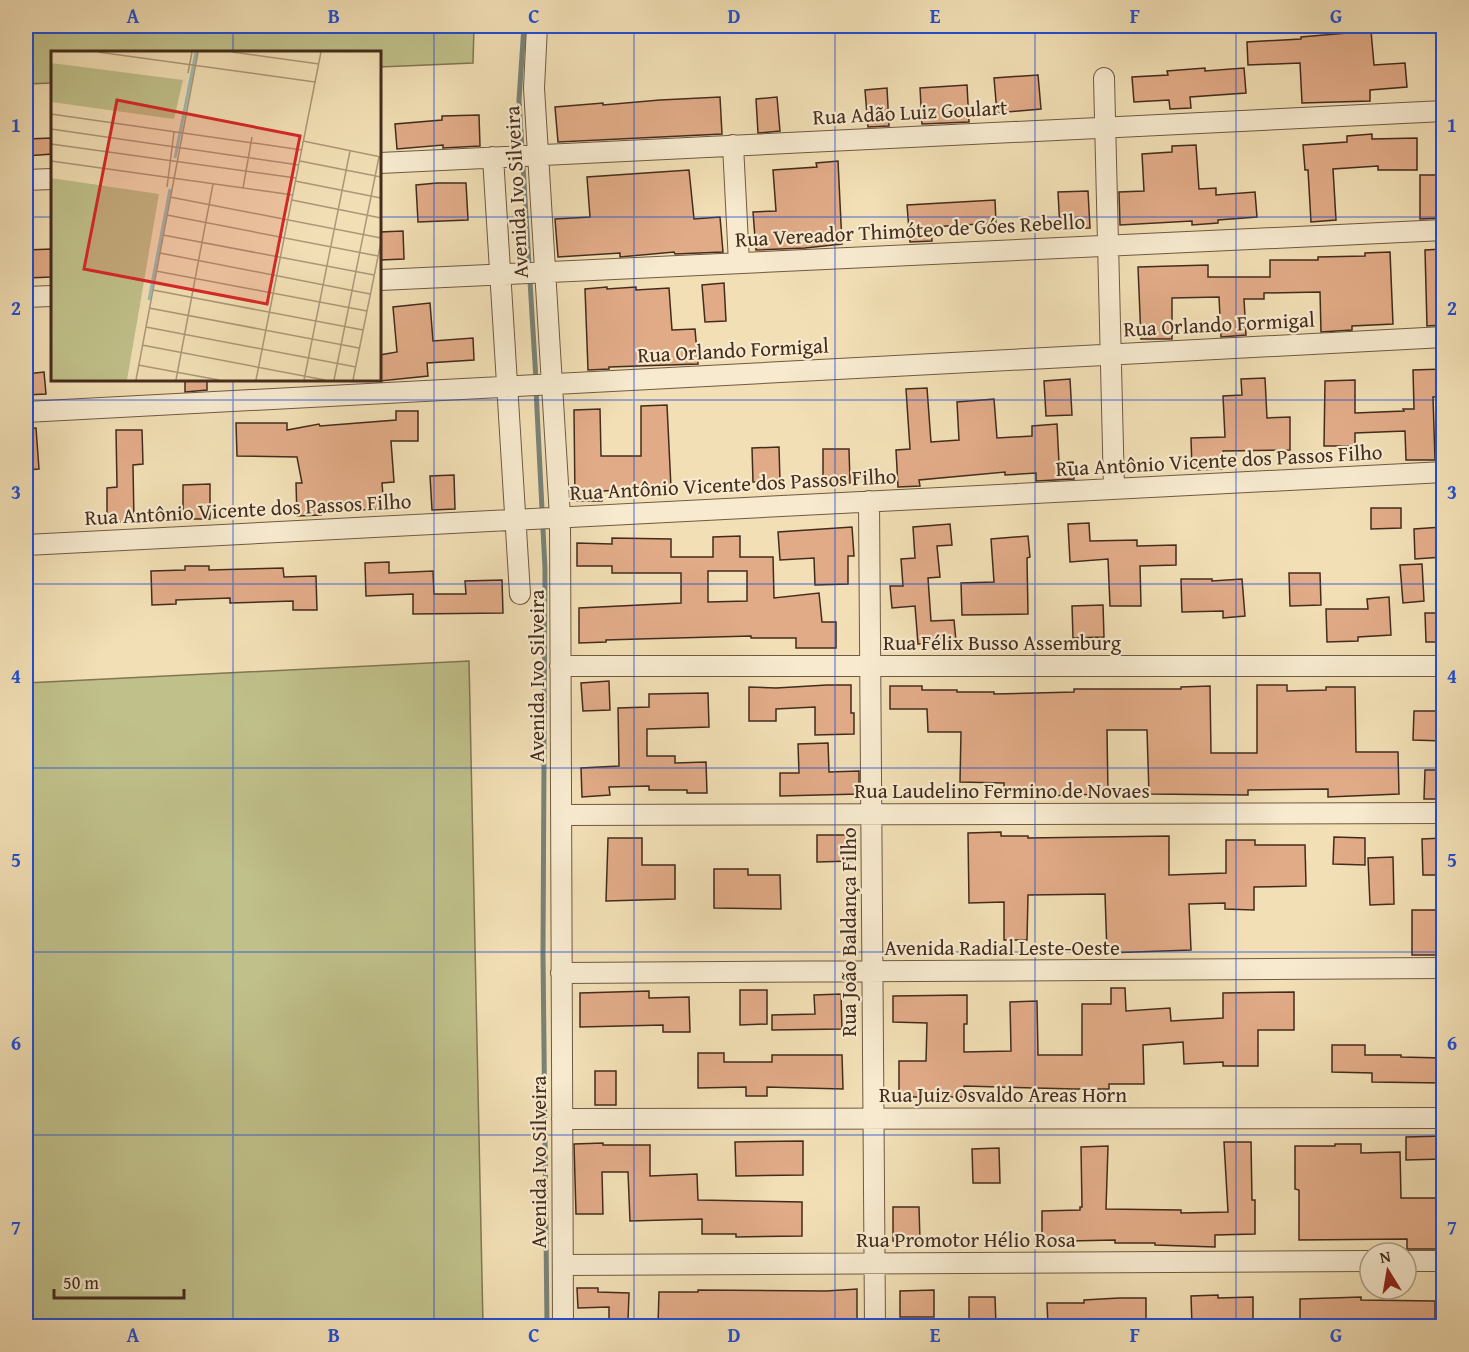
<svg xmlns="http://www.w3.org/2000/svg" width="1469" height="1352" font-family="'Gentium Book Plus',serif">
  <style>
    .green { fill: #c0c08a; stroke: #827654; stroke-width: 1.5 }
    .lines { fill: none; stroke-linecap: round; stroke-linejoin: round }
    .stream { stroke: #798277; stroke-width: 5 }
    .building { fill: #e1ab87; stroke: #442c1d; stroke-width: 1.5; fill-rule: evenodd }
    .minor-casing { stroke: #705943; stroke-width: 22 }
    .minor { stroke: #f7eacf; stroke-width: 20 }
    .grid { fill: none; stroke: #1d4ed8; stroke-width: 1.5; stroke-opacity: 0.55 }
    .labels { text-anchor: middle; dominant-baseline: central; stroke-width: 4.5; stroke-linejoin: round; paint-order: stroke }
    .street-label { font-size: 21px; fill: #442c1d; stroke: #f7eacf }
    .inset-river { fill: none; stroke: #9cbcb3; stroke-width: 3 }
    .inset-road { fill: none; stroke: #ac9778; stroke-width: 1.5 }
    .view { fill: #d62828; fill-opacity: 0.15; stroke: #d62828; stroke-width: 3 }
    .inset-edge { fill: none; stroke: #442c1d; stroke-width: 3 }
    .neatline { fill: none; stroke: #1d4ed8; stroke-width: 2 }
    .grid-label { font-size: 20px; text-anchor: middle; font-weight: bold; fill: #1d4ed8 }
  </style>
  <rect width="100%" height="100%" fill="#f2dfb5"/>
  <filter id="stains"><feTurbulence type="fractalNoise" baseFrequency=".00333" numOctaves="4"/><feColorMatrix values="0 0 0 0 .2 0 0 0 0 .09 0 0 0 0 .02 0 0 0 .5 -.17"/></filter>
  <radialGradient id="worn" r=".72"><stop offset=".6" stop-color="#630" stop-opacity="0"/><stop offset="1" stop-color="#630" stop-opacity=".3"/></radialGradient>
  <!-- green -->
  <path class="green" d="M26,26H474L473,63L380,67V52H52V83L26,84Z
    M469,661L483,1326H26V683Z"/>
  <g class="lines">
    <!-- stream -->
    <path class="stream" d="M524,26L519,100L536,380
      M536,389L545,569L543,955L547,1326"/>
  </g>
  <!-- building -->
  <path class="building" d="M1371,31L1374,65L1405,63L1407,87L1370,90V101L1302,103L1300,63L1248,65L1247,42L1301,39V37Z
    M1205,68V71L1244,68L1246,93L1190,97L1191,108L1170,109L1169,100L1134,102L1132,77L1168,75L1167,71Z
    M1038,75L1041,109L997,113L994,78Z
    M967,85L969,122L922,124L920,88Z
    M887,88L889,126L868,127L865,90Z
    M720,97L722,134L558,142L555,107L603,103V105L660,100Z
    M777,97L780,131L758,133L756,99Z
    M479,115L480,146L443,148V145L397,149L395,124L442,120V116Z
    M1372,134V139L1417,138V170H1378V166L1333,169L1336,220L1311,222L1308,170H1305L1303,145L1347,142V136Z
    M52,138V154L26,156V139Z
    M1196,145L1199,189L1216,188V195L1255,192L1257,217L1218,220V223L1192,225V221L1120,225L1119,192L1144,191L1142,154L1172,152V146Z
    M838,161L842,244L805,248L756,250L753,212L776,211L773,170L817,167L816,163Z
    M689,170L694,219L720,217L723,252L675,254L674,252L620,257V253L558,257L555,219L590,217L587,177Z
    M1420,175H1443V218L1420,219Z
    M437,183H466L468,220L418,222L416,185Z
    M1088,191L1090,228L1060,229L1058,192Z
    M995,200L996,223L931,227L932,241L910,242L907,205Z
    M403,231L404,259L380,260V232Z
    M52,249V277L26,278V250Z
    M1443,249V325L1427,326L1425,250Z
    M1390,252L1393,324L1352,326V330L1321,332L1320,292L1264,293V299H1244L1246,335L1221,337L1219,297L1172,298V339H1141L1138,267L1208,265V277H1270V260H1318V257L1365,256V253Z
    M724,283L726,321L705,322L702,285Z
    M607,287V289L636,287V290L669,288L672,330L695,329L698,364L609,367V369L588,370L585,289Z
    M430,303L433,341L473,338L474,360L427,363L428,376L380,381V355L397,352L393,307Z
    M1443,369V397H1433L1435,460H1406L1405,431L1355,433V446H1324L1325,381L1355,380V413L1404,411L1403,409H1414L1413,370Z
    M44,372L46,394L26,395V374Z
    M1265,378L1267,418L1290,417V450L1223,451V469L1192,470L1191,438L1225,437L1223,396L1242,395L1241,379Z
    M1070,379L1072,415L1046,416L1044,381Z
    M185,380H207V390L185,392Z
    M927,388L931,442L959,440L957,402L994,399L997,438L1032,436V426L1057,424L1059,463L1073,462L1074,479L1036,481V473L1005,475V472L919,480L920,486L898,487L896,450L910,449L906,389Z
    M667,405L671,488L602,491V501H575L574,410L600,409L601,456H641V406Z
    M396,411H418V441H391L394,482L382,483L384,509L359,510V502L320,503L321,515L297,516L296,483H302L297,457L237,456L236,423H287V430L319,424L320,426L396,420Z
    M36,428L39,469L26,470V429Z
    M116,430H142L143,464L133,465L134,522H107V488L117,487Z
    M779,447L780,482H753L752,448Z
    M823,449H849L850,483L823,484Z
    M454,475L455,509L432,510L430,476Z
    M210,484V519H183V485Z
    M1371,508H1401V528L1371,529Z
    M1089,523L1090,541L1137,540V546L1176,545V565L1140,566L1141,606H1110L1108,559L1070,562L1068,524Z
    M950,524L952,545L937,546L940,577L928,578L931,621L954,620L956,641L918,644L915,606L892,608L890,586H903L901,559L915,558L913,527Z
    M852,527L854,556H848V584L815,585L814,558L780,560L778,532Z
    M1442,527L1443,557L1415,559L1414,529Z
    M740,536V557H773L774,598L819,593L822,622H836V648H796V638H751V636L639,639L606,640V642L579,643V608L681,603V573H612V566H577V543L612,544V538L671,539V557H713V537ZM708,571H747V601L708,602Z
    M1028,536L1030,557L1027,558L1028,614L962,615L961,583L994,582L991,539Z
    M389,562V573L433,571L434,594H466L465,581L502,580L503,613L413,614V594L366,596L365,563Z
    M1422,564L1424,601L1403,603L1400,565Z
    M185,566H209V570L283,568L284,577L316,576L317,610H293V601L230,603V598L176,600V604L152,605L151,571L185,570Z
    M1289,573H1320L1321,605L1290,606Z
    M1181,579H1212V581L1242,579L1245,616L1223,618V611L1182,612Z
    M1389,597L1391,635L1358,637V641L1327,642L1326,609H1368L1367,599Z
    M1103,605L1104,637L1073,638L1072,606Z
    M1425,613H1443V642H1426Z
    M609,681L610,710L583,711L581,683Z
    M827,685H851V713H854V734L815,735V707L776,709V721H749V687L776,688Z
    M1257,685H1287V691L1326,690V687H1355L1356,752H1398L1399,794L1328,797V789L1248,790V795L1149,794L1147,730H1107L1108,794L1040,796V792L1004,793V783L960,782L961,732H928L927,709H890V686H922V690H957V692H994V694L1074,692V689H1181V687L1210,686L1211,753H1257Z
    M708,693L709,727L647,729V756H675V763L706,762L707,793H687V790H649V786L609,787L610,795L582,797L581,768L619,766L618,708L649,707V694Z
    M1414,711H1443V741L1413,740Z
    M828,743L829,772L859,771V794L780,796V773H799L798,744Z
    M1425,770H1443V799H1424Z
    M1001,832V836H1028V838L1169,836V875L1226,873V840H1255V845H1305L1306,886L1254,887V910L1225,909V903L1189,904L1191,950L1107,953L1105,894L1028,895L1027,940H1004V902L969,903L968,833Z
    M817,835H852V861L817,862Z
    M1334,837L1365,838V865L1333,864Z
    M608,838H642V865H675V899L606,901Z
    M1443,838V875H1423L1422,839Z
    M1393,857L1394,904L1370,905L1368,858Z
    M714,869H748V875H780L781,909L714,908Z
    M1412,910H1443V955H1412Z
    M1111,988H1125L1126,1011L1170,1008L1171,1021L1223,1018V993L1294,992V1030H1258V1066H1223V1062L1184,1064L1183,1042L1143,1045L1144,1084H1109V1089H1075L964,1086V1097H899V1061H926L927,1023L893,1022V996L967,995V1024H964V1052L1011,1051L1010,1002L1037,1001L1038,1055H1082V1004H1111Z
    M740,990H767V1024L740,1025Z
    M649,991V998L689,997L690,1032H663V1025L580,1027V993Z
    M841,994L842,1029L772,1030V1015L815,1014L814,995Z
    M1332,1045H1365V1055H1401V1057L1443,1058V1083L1372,1082V1073L1332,1072Z
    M698,1053H724V1062H772V1055H842L843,1089L767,1087V1096H746V1087L698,1088Z
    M595,1071H616V1105H595Z
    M1443,1136V1159L1406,1160V1137Z
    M803,1141V1175L736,1176L735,1142Z
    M1224,1142H1251L1252,1200H1255V1234L1215,1235V1247L1155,1245V1243H1115V1240L1069,1241V1245H1042V1211L1080,1210V1207H1082L1081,1147L1108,1146L1106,1209L1181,1210V1213L1228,1212Z
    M603,1143V1145H650V1176L697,1174L698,1200L802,1202V1236L736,1237V1234H702V1219L630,1221L628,1172H602L603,1214H576L574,1144Z
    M1335,1144H1361V1153L1400,1152L1401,1198H1443V1249H1407V1239L1299,1240V1190L1295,1189V1146H1335Z
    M999,1148L1000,1183H973L972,1149Z
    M893,1207H919L920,1241H893Z
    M577,1288H598V1292L629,1293L628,1320H609V1307L578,1308Z
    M857,1289V1326H658L659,1292H698V1290L826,1291Z
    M934,1290V1317H900V1291Z
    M1218,1295V1298L1253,1297V1326H1192L1191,1296Z
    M969,1297H995L996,1326H969Z
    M1361,1297V1300L1435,1301V1326H1300V1299Z
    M1119,1298H1146V1326H1048L1047,1303H1084V1300Z"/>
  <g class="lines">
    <!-- minor casing -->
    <g class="minor-casing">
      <path id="minor" d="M537,26L534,88L560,517L563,1326
        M1104,78L1114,489
        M733,145L739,263
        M493,157L520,594
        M380,163L1444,111
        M26,180L52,179
        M380,280L1444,230
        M26,297L52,296
        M26,412L1444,337
        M869,501L875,1326
        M26,545L1444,472
        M560,666H1444
        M561,815L1444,813
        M561,973L1444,968
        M562,1119L1444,1118
        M1406,1261H1444
        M563,1265L1370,1261"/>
    </g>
    <!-- minor -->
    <use href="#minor" class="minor"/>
  </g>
  <!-- grid -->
  <path class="grid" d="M233,26V52M434,26V1326M634,26V1326M835,26V1326M1035,26V1326M1236,26V1326M26,217H52M380,217H1444M233,380V1326M26,400H1444M26,584H1444M26,768H1444M26,952H1444M26,1135H1444"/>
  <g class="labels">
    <!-- street labels -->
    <g class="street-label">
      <text transform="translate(910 112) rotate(-3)">Rua Adão Luiz Goulart</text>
      <text transform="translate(516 192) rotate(-93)">Avenida Ivo Silveira</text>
      <text transform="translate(910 230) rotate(-3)">Rua Vereador Thimóteo de Góes Rebello</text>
      <text transform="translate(1219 324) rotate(-3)">Rua Orlando Formigal</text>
      <text transform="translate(733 350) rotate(-3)">Rua Orlando Formigal</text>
      <text transform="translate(1219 460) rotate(-3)">Rua Antônio Vicente dos Passos Filho</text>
      <text transform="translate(733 484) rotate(-3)">Rua Antônio Vicente dos Passos Filho</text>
      <text transform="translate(248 509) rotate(-3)">Rua Antônio Vicente dos Passos Filho</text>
      <text x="1002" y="642">Rua Félix Busso Assemburg</text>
      <text transform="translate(536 676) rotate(-90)">Avenida Ivo Silveira</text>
      <text x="1002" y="790">Rua Laudelino Fermino de Novaes</text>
      <text transform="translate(848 932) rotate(-90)">Rua João Baldança Filho</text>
      <text x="1002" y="947">Avenida Radial Leste-Oeste</text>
      <text x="1003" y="1094">Rua Juiz Osvaldo Areas Horn</text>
      <text transform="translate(538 1162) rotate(-90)">Avenida Ivo Silveira</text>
      <text x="966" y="1239">Rua Promotor Hélio Rosa</text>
    </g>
  </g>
  <!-- overview -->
  <g transform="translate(51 51)">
    <rect width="330" height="330" fill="#f2dfb5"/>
    <path d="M0,12L132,29L123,68L0,51ZM0,127L108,143L76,329H0Z" fill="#c0c08a"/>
    <path class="inset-river" d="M124,107L145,1M98,249L119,138"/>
    <path class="inset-road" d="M47,1L264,31M181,1L268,13M137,22L141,1M0,63L251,99M0,78L248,114M252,90L330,106M0,93L245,127M0,110L242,144M249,110L330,126M244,130L330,147M116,136L123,81M192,137L201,86M119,146L330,187M241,149L330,167M116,164L327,205M112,184L323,224M109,202L319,243M105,220L316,260M102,239L312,279M98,257L308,297M95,276L305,316M91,294L274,329M87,314L168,329M85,329L147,1M125,329L162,133M205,329L270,1M253,329L299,100M283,329L328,106M302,329L330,191"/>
    <path class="view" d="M66,49L249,85L216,253L33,218Z"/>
    <rect width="330" height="330" class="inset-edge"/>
  </g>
  <!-- margin -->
  <rect width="1469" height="1352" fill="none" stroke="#f2dfb5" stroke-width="66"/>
  <!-- north arrow -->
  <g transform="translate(1388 1271) rotate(349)"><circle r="28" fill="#f7eacf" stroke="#af9e88" stroke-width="1.5"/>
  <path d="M0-4.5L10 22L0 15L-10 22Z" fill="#8f2418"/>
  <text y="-9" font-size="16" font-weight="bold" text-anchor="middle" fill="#442c1d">N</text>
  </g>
  <!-- scale -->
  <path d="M54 1289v9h130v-9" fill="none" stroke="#442c1d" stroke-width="3"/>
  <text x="63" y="1289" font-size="18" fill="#442c1d" stroke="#f7eacf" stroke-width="4.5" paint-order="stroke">50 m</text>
  <rect x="33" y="33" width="1403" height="1286" class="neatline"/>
  <g class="grid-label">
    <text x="133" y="23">A</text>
    <text x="334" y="23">B</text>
    <text x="534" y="23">C</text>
    <text x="734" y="23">D</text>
    <text x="935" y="23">E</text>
    <text x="1135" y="23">F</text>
    <text x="1336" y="23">G</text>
    <text x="16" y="132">1</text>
    <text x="1452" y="132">1</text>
    <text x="16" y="315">2</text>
    <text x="1452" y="315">2</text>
    <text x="16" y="499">3</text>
    <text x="1452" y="499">3</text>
    <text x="16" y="683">4</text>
    <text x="1452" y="683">4</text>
    <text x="16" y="867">5</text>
    <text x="1452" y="867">5</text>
    <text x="16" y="1050">6</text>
    <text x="1452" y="1050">6</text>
    <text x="16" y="1234">7</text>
    <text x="1452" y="1234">7</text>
    <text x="133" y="1342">A</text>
    <text x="334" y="1342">B</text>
    <text x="534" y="1342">C</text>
    <text x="734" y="1342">D</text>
    <text x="935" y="1342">E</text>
    <text x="1135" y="1342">F</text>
    <text x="1336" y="1342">G</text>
  </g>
  <rect width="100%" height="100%" filter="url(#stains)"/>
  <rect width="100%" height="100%" fill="url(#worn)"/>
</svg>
